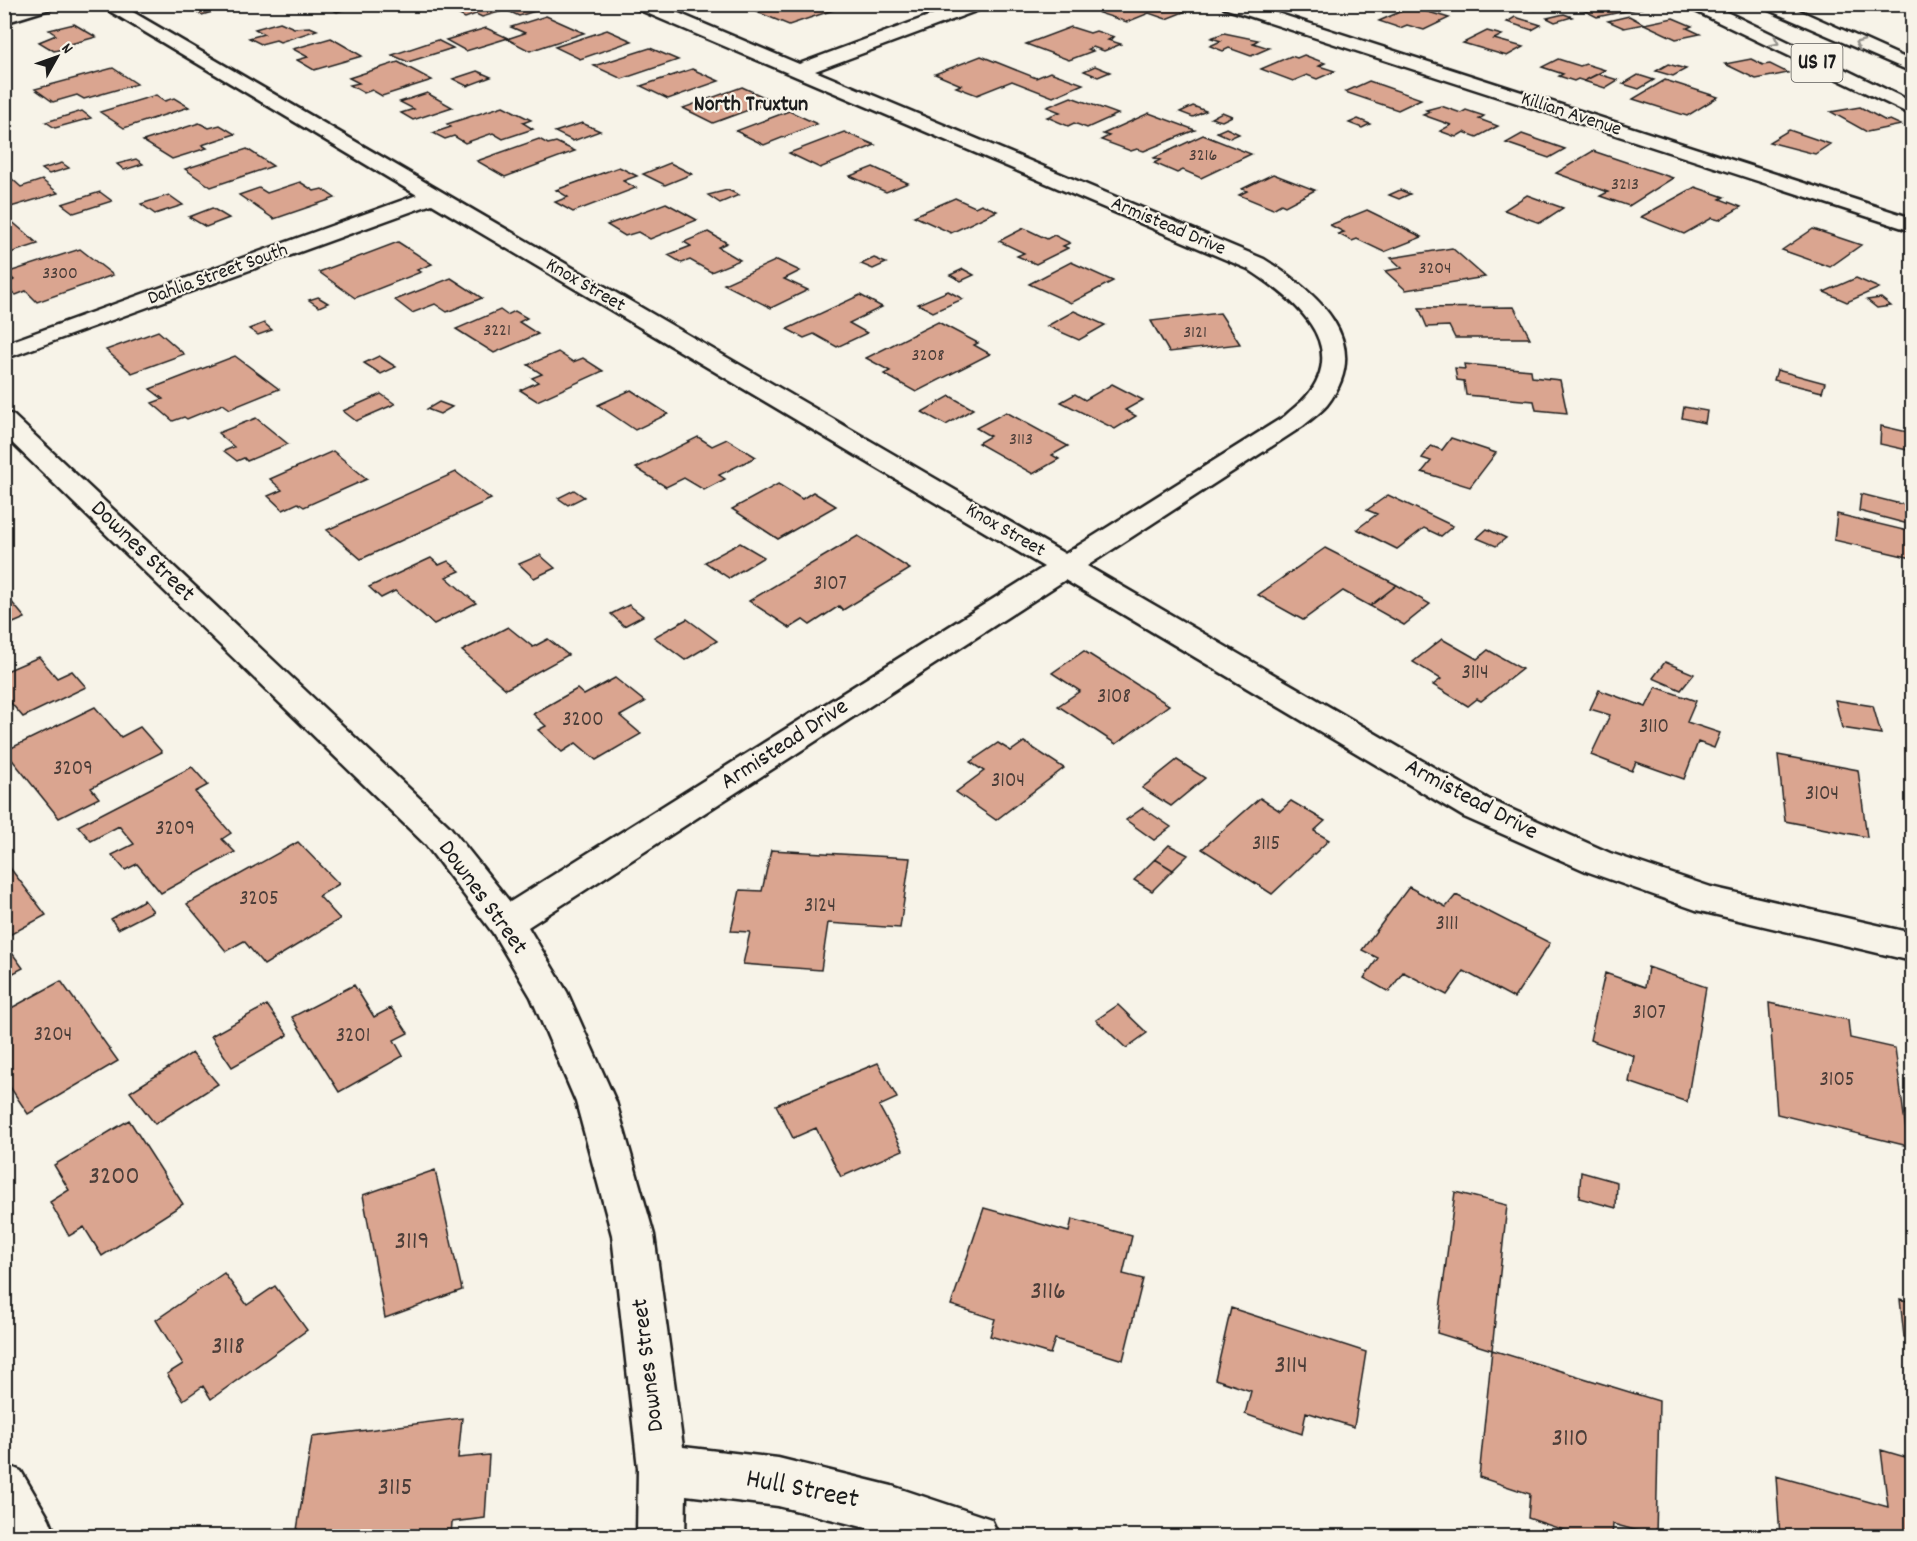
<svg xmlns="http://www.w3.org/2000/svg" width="1917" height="1541" font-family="Dekko,sans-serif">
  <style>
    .building { fill: #daa590; stroke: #1c1c1c; stroke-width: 1.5 }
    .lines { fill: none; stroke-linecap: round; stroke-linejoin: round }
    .minor-casing { stroke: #1c1c1c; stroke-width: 5 }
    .primary-casing { stroke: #1c1c1c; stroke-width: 5 }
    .minor { fill: #f7f3e8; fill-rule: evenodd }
    .primary { fill: #f7f3e8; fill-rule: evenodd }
    .oneway { stroke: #94928c }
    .labels { text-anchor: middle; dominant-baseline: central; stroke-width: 4.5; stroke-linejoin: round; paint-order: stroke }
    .far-number-label { font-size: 18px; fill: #4c3e39 }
    .far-street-label { font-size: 20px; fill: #1c1c1c; stroke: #f7f3e8 }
    .number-label { font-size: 21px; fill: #4c3e39 }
    .shield { fill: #f7f3e8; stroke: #5e5c59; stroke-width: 1.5 }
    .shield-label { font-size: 22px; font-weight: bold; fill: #1c1c1c }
    .far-neighbourhood-label { font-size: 22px; font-weight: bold; fill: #1c1c1c; stroke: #f7f3e8 }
    .street-label { font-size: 24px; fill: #1c1c1c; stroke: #f7f3e8 }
    .near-number-label { font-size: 26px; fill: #4c3e39 }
    .near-street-label { font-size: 28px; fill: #1c1c1c; stroke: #f7f3e8 }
  </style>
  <rect width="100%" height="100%" fill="#f7f3e8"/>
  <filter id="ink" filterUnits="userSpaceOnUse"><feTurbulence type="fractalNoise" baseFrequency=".0167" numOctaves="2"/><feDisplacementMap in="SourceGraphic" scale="12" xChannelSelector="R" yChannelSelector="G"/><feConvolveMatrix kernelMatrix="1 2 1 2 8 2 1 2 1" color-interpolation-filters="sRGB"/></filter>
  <g filter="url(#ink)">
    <!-- building -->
    <path class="building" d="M182,4H230L233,6L202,15Z
      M346,4H361L337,12L331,9Z
      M460,4H537L545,8L519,16L506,10L482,17L476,14L465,18L446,8Z
      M768,4H851L789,25L757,12L769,8L764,6Z
      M1109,4H1166L1186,11L1166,19L1149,13L1127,22L1099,13L1115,6Z
      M1522,4H1553L1556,6L1534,10Z
      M1600,4H1633L1641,8L1597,17L1581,9Z
      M1411,7L1449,18L1424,30L1407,25L1400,28L1379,21Z
      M1564,14L1572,17L1555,22L1547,18Z
      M546,16L584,33L530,51L507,39L525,33L511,27Z
      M1629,16L1644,24L1624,28L1608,21Z
      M1515,17L1541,25L1532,30L1507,22Z
      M1673,18L1692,26L1687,28L1700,34L1676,39L1644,24Z
      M280,22L294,28L310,27L317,30L280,42L276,40L261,44L249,38L264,34L255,29Z
      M74,24L96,37L67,45L71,47L54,51L39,42L56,35L49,30Z
      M1071,27L1090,33L1096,31L1114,37L1108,40L1121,44L1104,51L1093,47L1088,49L1093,51L1069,60L1026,44Z
      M486,28L508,38L466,51L446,40Z
      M607,30L632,41L580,59L555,47Z
      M1487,31L1502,35L1494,39L1523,47L1507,56L1463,43Z
      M1224,33L1258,40L1253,43L1269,48L1251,56L1229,48L1223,51L1210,46L1221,41L1211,38Z
      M331,38L362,56L314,70L297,60L308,57L293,49Z
      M437,40L453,48L408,62L392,55Z
      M650,48L678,60L622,79L594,66Z
      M1304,55L1325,63L1319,66L1335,71L1317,79L1307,75L1293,81L1261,69L1291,56L1297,58Z
      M981,56L1036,78L1050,72L1083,84L1053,97L1012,81L977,95L956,87L961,85L935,74Z
      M1558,59L1580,66L1586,64L1605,70L1584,81L1578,79L1574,81L1559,76L1563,74L1542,67Z
      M1751,59L1763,65L1770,64L1788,73L1756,79L1725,64Z
      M398,62L432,80L382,96L372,90L364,93L350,85L359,83L349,78Z
      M1668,64L1686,69L1673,76L1656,71Z
      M1095,66L1110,72L1098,77L1084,71Z
      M113,68L137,84L84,99L77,95L53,102L35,89Z
      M692,69L719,81L668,99L641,86Z
      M477,71L491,77L467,86L453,79Z
      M1598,74L1618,80L1605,88L1584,81Z
      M1638,75L1654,80L1639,89L1623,84Z
      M1665,80L1718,97L1687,116L1633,99Z
      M1369,81L1421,99L1398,110L1345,92Z
      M742,87L773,101L713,123L683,108Z
      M427,93L452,107L413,120L401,113L414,109L400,102Z
      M156,95L165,101L174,98L189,107L124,128L100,112Z
      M1071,97L1118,114L1087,128L1074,123L1068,126L1047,117L1060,112L1047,107Z
      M503,106L531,120L523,123L533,129L503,139L493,133L465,143L454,136L445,139L433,133L451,127L447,124Z
      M1193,106L1206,111L1193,117L1180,112Z
      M1441,106L1461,113L1466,110L1484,116L1479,119L1498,126L1477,137L1464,132L1456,137L1440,131L1451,125L1423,115L1430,112L1426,110Z
      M1860,107L1886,121L1890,120L1901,125L1867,132L1831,112Z
      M82,111L91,118L55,128L46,122Z
      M789,111L817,124L764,145L736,131Z
      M1222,112L1232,116L1222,121L1211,118Z
      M1149,113L1195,130L1144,151L1137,149L1131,151L1101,140L1109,136L1103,134Z
      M1358,119L1370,124L1362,128L1349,123Z
      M199,123L209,128L220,125L235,134L202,145L207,148L172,159L143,141Z
      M582,123L600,131L573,141L555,132Z
      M1226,128L1239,134L1230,138L1217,132Z
      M1789,130L1830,144L1815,154L1769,142Z
      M844,132L875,145L820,168L789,153Z
      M1522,134L1565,149L1549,158L1506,143Z
      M1203,135L1251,154L1201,178L1183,170L1177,173L1154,163L1160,160L1154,158Z
      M539,139L548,144L556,142L575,151L505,177L477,161Z
      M247,149L273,166L211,187L185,169Z
      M1593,151L1673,178L1629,206L1600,196L1608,192L1556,173Z
      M136,159L143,164L124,170L117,164Z
      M62,163L69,168L49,174L42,169Z
      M670,163L692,174L665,185L643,174Z
      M619,167L637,176L623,181L636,188L573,212L555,202L568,197L556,190Z
      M873,167L908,183L886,192L850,176Z
      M1273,174L1315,190L1285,206L1281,204L1273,209L1239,195L1247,191L1242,189Z
      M11,178L21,187L42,180L58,193L4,209V180Z
      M300,182L314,191L322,189L335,198L274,219L239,195L259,188L267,193Z
      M1695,187L1724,197L1720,199L1741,207L1719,220L1712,218L1684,234L1641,217Z
      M728,190L739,195L720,203L708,195Z
      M1400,190L1410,194L1399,199L1389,195Z
      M100,192L112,201L74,213L62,204Z
      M169,195L183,205L155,214L141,204Z
      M1527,195L1563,208L1540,223L1504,210Z
      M955,198L975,207L981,204L997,211L951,233L914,216Z
      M666,203L697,220L650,239L638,232L625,236L607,225Z
      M212,208L229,218L206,227L189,217Z
      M1367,210L1422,237L1384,252L1357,239L1352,241L1338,234L1344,232L1330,225Z
      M9,219L38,244L4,255V221Z
      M1024,228L1047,239L1054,235L1070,243L1063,246L1068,248L1036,264L1017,256L1024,253L999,241Z
      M1813,229L1861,245L1830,267L1782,250Z
      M708,232L727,243L718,247L740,260L711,272L690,260L682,263L668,255L691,246L684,242Z
      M398,242L432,264L417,270L421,272L355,298L319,272Z
      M1452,248L1485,277L1406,290L1385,271L1402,268L1391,258Z
      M80,249L113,275L37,302L26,291L16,295L4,286L14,280L6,273Z
      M874,258L886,263L873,269L861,264Z
      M777,260L800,271L784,279L808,290L771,308L724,284Z
      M1071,262L1113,281L1071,303L1029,284Z
      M963,269L974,275L961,281L950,275Z
      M451,278L482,298L447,312L435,304L412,313L395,300Z
      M1856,278L1879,288L1847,302L1824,292Z
      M948,291L963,299L933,312L918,304Z
      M860,295L882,307L849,323L867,333L837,347L814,334L804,338L787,329Z
      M318,297L328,303L319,307L309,300Z
      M1881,298L1891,306L1877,308L1867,300Z
      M1514,307L1530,338H1455L1449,326L1427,327L1419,308Z
      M500,310L507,315L515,311L527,318L519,322L538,334L494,353L456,329Z
      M1074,311L1105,325L1079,340L1047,326Z
      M1220,313L1240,344L1169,352L1151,321Z
      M938,322L978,343L974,345L990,354L916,392L884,374L890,371L866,358Z
      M264,323L272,330L258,335L249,329Z
      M158,331L184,354L132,373L106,350Z
      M558,352L573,362L583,358L603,371L537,401L520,390L538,382L532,378L542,374L528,365Z
      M235,356L279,389L230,409L223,404L187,419L184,417L173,421L152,403L163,399L150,389Z
      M379,356L396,367L381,374L364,363Z
      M1464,364L1531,370L1532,377L1560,380L1567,413L1536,410L1534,401L1466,395L1464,381L1457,380L1455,368L1465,369Z
      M1777,370L1825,383L1822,392L1774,380Z
      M1112,384L1143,400L1125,410L1136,416L1115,429L1061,402L1075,394L1085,400Z
      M631,390L668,414L635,430L598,405Z
      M381,394L395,404L356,421L343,411Z
      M950,396L973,409L946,425L922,412Z
      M439,402L452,407L440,414L427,409Z
      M1684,407L1707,411L1705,423L1682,418Z
      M1006,412L1068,446L1052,455L1059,459L1033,474L978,443L990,436L976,428Z
      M256,418L288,444L247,461L244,458L237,461L224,451L234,447L218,433Z
      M1881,426L1912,433V451L1880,444Z
      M698,437L712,446L727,439L756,457L719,475L725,479L704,490L684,478L666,487L636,468Z
      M1451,438L1496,453L1470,487L1422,472L1431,461L1422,458L1431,446L1442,450Z
      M333,451L367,479L304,507L298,503L283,510L268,496L282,490L270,479Z
      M456,472L491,499L361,559L327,530Z
      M778,484L802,499L813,492L836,506L778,539L732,509Z
      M574,490L584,497L568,505L558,498Z
      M1861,494L1909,506L1908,524L1859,511Z
      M1388,495L1453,526L1441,536L1424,528L1397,549L1357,529L1377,514L1367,510Z
      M1837,514L1912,532V558L1834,540Z
      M1487,529L1506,538L1496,546L1477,538Z
      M858,536L910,569L843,610L839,606L810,625L803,620L790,628L749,601Z
      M740,543L764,557L729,578L705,562Z
      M1325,548L1397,585L1370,606L1343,591L1303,620L1258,595Z
      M540,555L555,568L534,578L519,564Z
      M431,558L439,565L448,561L460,571L446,577L476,603L434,624L395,591L381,598L369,587Z
      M1397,585L1430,604L1404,625L1370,606Z
      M10,600L25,618L4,627V602Z
      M629,605L643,616L624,626L611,614Z
      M687,619L717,641L685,660L654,637Z
      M508,627L533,647L548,639L568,655L506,689L462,651Z
      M1442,639L1477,659L1488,650L1522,669L1481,701L1477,699L1468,706L1433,685L1441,679L1413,662Z
      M1084,651L1169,705L1116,744L1058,706L1080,691L1052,673Z
      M39,657L57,678L72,671L86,687L23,717L4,695V672Z
      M1665,662L1694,674L1681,690L1653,678Z
      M615,678L645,702L620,716L641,734L596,760L576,743L562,752L538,730L546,726L533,714L577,689L584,695Z
      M1656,687L1696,701L1687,722L1720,733L1714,748L1698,742L1684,779L1636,762L1632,771L1591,755L1610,715L1590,709L1599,690L1646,707Z
      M1835,700L1873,706L1881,734L1842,728Z
      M95,707L121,737L140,727L162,752L91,788L99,798L59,818L5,751Z
      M1024,742L1064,768L996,820L956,792L984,771L970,762L998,743L1011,751Z
      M1778,755L1858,770L1867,837L1785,821Z
      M1177,760L1205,778L1171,806L1142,788Z
      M192,767L208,785L195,792L231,833L222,839L235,852L161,893L137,864L125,870L112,855L134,844L119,826L91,841L78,826Z
      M1260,798L1280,811L1291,801L1325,821L1314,831L1329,840L1272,894L1202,849Z
      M1143,808L1171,827L1154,840L1126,820Z
      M298,842L339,884L319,896L340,919L264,965L244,941L226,951L187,904Z
      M1169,845L1188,855L1173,870L1155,859Z
      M771,850L910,858L900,928L828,923L821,970L743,964L750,932L731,931L740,890L762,891Z
      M1155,859L1173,870L1152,891L1134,880Z
      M7,864L46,915L4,938V866Z
      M1409,887L1446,907L1456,895L1550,943L1514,998L1464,971L1447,995L1403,972L1389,992L1364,978L1378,958L1362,950Z
      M144,900L153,911L118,929L111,919Z
      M4,942L23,968L4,978Z
      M1648,967L1706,987L1687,1102L1629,1082L1634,1056L1590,1040L1605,973L1645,987Z
      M61,981L118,1061L28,1114L4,1078V1012Z
      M354,985L374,1017L391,1008L408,1033L394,1040L403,1056L339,1092L292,1017Z
      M1769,1003L1848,1020L1850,1038L1895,1048L1908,1146L1777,1114Z
      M267,1005L288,1035L232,1067L211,1036Z
      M1118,1005L1147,1033L1126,1048L1096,1020Z
      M192,1053L218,1084L155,1124L130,1092Z
      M878,1063L897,1098L879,1106L903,1150L841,1177L816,1128L793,1138L776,1105Z
      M129,1120L183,1204L102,1256L84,1227L69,1236L50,1202L69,1190L54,1165Z
      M435,1170L462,1290L385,1318L363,1195Z
      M1581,1172L1617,1182L1616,1208L1579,1198Z
      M1455,1192L1507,1205L1492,1350L1437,1333Z
      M984,1208L1069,1232L1072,1219L1132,1236L1123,1274L1143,1279L1123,1360L1055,1339L1050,1354L990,1336L995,1319L951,1305Z
      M224,1273L247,1305L275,1286L307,1330L211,1399L203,1386L183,1400L167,1374L183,1364L156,1320Z
      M1900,1299L1912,1302V1339L1904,1337Z
      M1231,1308L1366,1352L1354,1427L1306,1412L1302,1434L1245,1414L1251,1391L1215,1379Z
      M1492,1350L1659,1401L1656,1536L1613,1524L1612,1536H1581L1528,1518L1530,1494L1479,1477Z
      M462,1418L458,1458L489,1455L485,1518L452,1522L451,1536H296L312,1437Z
      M1881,1450L1912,1459V1536H1780L1776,1476L1888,1507Z"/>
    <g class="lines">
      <!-- minor casing -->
      <g class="minor-casing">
        <path id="minor" d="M28,4H55L53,8L4,23V12Z
          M98,4H119L1065,554L1285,416C1292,409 1300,404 1306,397C1352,343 1290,296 1248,269L635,8L633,4H657L799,64L961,4H986L984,8L815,71L1264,259C1316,292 1376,341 1327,405C1320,413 1311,419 1303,426L1087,566L1488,799L1610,853L1711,887L1912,933V961L1696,910L1586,871L1464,817L1065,580L528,927L567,992L616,1102L654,1235L683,1447L778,1458L892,1486L991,1519L999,1536H899L778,1506L686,1495L685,1536H637L638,1468L612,1235L576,1102L531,997L493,933L426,845L4,435V412L13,415L450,827L510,902L1044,567L432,204L4,359V344L417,195Z
          M1222,4H1249L1912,218V231L1224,8Z
          M4,1464L21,1471L49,1519L56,1536H5Z"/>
      </g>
      <!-- primary casing -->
      <g class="primary-casing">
        <path id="primary" d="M1687,4H1710L1912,102V115L1689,8Z
          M1762,4H1785L1912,61V72L1764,8Z"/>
      </g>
      <!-- minor -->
      <use href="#minor" class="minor"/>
      <!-- primary -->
      <use href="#primary" class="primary"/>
    </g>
    <!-- one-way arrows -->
    <defs><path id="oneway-chevron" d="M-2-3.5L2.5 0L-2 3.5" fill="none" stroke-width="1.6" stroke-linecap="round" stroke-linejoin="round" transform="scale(1.5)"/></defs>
    <g class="oneway">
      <use href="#oneway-chevron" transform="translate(1775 42) rotate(26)"/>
      <use href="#oneway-chevron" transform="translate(1859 44) rotate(-156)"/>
    </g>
  </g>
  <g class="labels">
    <!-- far-number labels -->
    <g class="far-number-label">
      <text x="1203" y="156">3216</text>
      <text x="1625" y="185">3213</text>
      <text x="1435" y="269">3204</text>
      <text x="60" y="274">3300</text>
      <text x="497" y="331">3221</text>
      <text x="1195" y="333">3121</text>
      <text x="928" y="356">3208</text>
      <text x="1021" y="440">3113</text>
    </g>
    <!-- far-street labels -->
    <g class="far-street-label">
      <text transform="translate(1571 115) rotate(18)">Killian Avenue</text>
      <text transform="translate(1168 227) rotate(23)">Armistead Drive</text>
      <text transform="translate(218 275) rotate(-20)">Dahlia Street South</text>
      <text transform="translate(585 286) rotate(30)">Knox Street</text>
      <text transform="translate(1005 531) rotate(30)">Knox Street</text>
    </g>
    <!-- number labels -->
    <g class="number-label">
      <text x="830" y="585">3107</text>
      <text x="1475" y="674">3114</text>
      <text x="1114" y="698">3108</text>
      <text x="583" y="721">3200</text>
      <text x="1654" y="728">3110</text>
      <text x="73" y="770">3209</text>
      <text x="1008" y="782">3104</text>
      <text x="1822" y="795">3104</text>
      <text x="175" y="830">3209</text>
      <text x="1266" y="845">3115</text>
      <text x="259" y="900">3205</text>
      <text x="820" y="907">3124</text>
      <text x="1447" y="925">3111</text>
      <text x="1649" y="1014">3107</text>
      <text x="53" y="1036">3204</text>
      <text x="353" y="1037">3201</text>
      <text x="1837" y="1081">3105</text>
    </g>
    <!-- shield labels -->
    <rect class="shield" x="1791.5" y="44" width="51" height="38" rx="4.5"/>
    <g class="shield-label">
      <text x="1817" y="63">US 17</text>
    </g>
    <!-- far-neighbourhood labels -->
    <g class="far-neighbourhood-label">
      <text x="751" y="105">North Truxtun</text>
    </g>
    <!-- street labels -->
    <g class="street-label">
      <text transform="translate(142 552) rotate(44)">Downes Street</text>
      <text transform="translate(785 745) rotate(-33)">Armistead Drive</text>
      <text transform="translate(1471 800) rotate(28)">Armistead Drive</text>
      <text transform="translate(482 898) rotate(54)">Downes Street</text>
      <text transform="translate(649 1365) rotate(-97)">Downes Street</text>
    </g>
    <!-- near-number labels -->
    <g class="near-number-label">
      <text x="114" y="1177">3200</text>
      <text x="412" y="1242">3119</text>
      <text x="1048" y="1292">3116</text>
      <text x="228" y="1347">3118</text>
      <text x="1291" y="1366">3114</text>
      <text x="1570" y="1439">3110</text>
      <text x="395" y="1488">3115</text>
    </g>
    <!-- near-street labels -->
    <g class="near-street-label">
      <text transform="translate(802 1491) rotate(11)">Hull Street</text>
    </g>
  </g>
  <!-- margin -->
  <rect width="1917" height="1541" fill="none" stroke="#f7f3e8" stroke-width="24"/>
  <rect x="12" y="12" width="1893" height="1517" fill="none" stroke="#1c1c1c" stroke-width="2" filter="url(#ink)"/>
  <!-- north arrow -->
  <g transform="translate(57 57) rotate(50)" stroke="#f7f3e8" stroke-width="4.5" paint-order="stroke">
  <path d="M0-4.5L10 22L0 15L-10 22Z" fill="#1c1c1c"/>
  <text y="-9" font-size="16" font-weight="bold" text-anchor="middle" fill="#1c1c1c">N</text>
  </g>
</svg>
